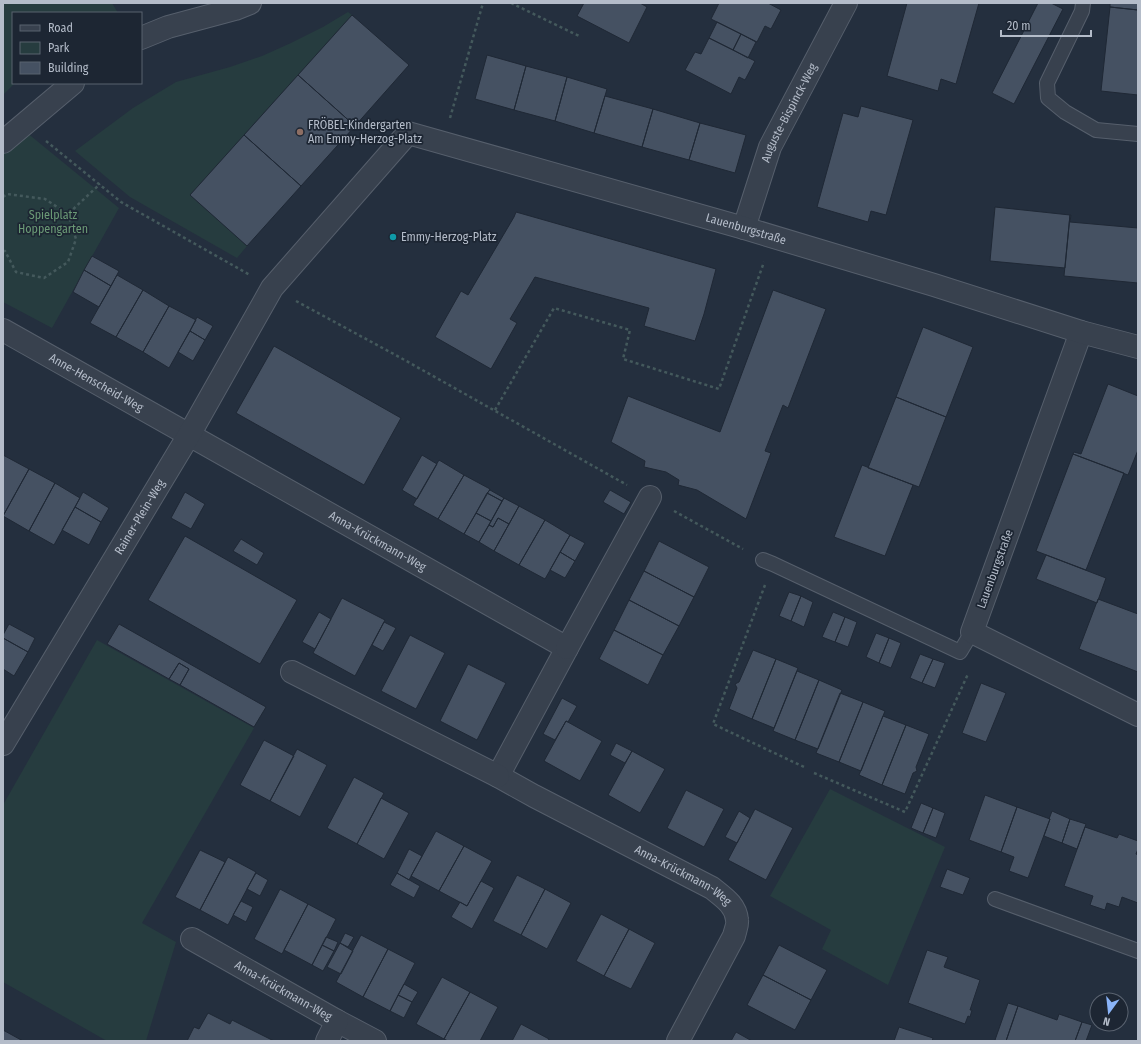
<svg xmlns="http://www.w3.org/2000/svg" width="1141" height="1044" font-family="'Fira Sans Condensed',sans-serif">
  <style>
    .green { fill: #263c3f }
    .building { fill: #455162; stroke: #1f2835 }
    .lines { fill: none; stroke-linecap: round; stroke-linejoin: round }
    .lane-casing { stroke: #565f6c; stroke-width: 16 }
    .street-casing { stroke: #565f6c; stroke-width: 24 }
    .path { stroke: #44595c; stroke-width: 2.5; stroke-dasharray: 3 3; stroke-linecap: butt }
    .lane { stroke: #38414e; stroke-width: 14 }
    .street { stroke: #38414e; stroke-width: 22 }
    .education-dot { fill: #8d6e63; stroke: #1d2633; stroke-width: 1.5 }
    .culture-dot { fill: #0f9aa8; stroke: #1d2633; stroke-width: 1.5 }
    .labels { text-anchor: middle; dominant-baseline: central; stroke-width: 3.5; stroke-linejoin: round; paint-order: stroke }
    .street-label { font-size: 12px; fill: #b4bcc9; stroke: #1d2633 }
    .poi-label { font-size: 12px; fill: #b4bcc9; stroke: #1d2633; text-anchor: start }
    .park-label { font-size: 12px; fill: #6b9a76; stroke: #1d2633 }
  </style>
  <rect width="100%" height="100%" fill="#242f3e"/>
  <!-- green -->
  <path class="green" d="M3,3H112L118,13H13V83H15L3,95Z
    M348,12L352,15L190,195L247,246L237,258L130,197L75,151L133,108L176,82L230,67L262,56L291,43L323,27Z
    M26,132L119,208L52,328L3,302V152Z
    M97,640L254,728L142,923L176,942L146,1041H107L3,982V805Z
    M830,789L945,847L888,985L822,949L831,930L770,896Z"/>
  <!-- building -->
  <path class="building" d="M584,3H640L647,7L629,43L577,16Z
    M719,3H768L781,10L771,29L765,26L757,42L711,19Z
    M907,3H979L956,84L941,79L938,91L887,76Z
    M1038,3H1051L1063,9L1014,104L992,93Z
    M1110,3H1138V10L1110,7Z
    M1110,7L1138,10V95L1101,91Z
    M352,15L409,65L355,126L298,75Z
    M717,22L741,34L733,50L709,38Z
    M741,34L756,42L748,58L733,50Z
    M709,38L755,61L745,80L739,77L731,94L685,70L695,52L701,54Z
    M487,55L526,66L514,110L475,99Z
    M526,66L567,77L555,121L514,110Z
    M298,75L355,126L301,186L244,135Z
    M567,77L607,89L594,133L555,121Z
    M605,96L653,109L642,147L594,133Z
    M861,106L913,120L886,215L871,211L868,222L817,207L843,113L858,117Z
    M653,109L700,123L689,160L642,147Z
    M700,123L746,135L735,173L689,160Z
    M244,135L301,186L247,246L190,195Z
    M995,207L1070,215L1065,268L990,261Z
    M516,212L716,269L704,314L695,341L644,326L649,308L535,277L510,319L517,323L491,369L435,337L461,291L468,295L514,217Z
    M1070,215H1071L1070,222L1138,228V283L1064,276Z
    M92,256L119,271L111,286L84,270Z
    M84,270L111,286L99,307L73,292Z
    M117,275L143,290L116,337L90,323Z
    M143,290L169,306L143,352L116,337Z
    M773,290L826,309L788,408L783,405L765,451L771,453L746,519L697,490L678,485L679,480L666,472L644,467L645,461L611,442L628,396L720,432Z
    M169,306L196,320L169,368L143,352Z
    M197,317L213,326L205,340L190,331Z
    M923,327L973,347L946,417L896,397Z
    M190,331L205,340L193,361L178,352Z
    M274,346L401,418L364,485L236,413Z
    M1108,384L1138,396V450L1128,475L1073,454L1074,452L1081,454Z
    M896,397L946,417L919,487L868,468Z
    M1073,454L1124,473L1086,570L1036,551Z
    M3,455L29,469L3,516Z
    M422,455L437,464L417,499L402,490Z
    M439,460L464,475L438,519L413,505Z
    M862,465L913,485L885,556L834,537Z
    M29,469L55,483L29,531L3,516Z
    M464,475L490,489L464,534L438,519Z
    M55,483L80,498L54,545L29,531Z
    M490,490L504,498L502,501L487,493Z
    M610,490L631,502L624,514L603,502Z
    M83,492L109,508L101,522L75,507Z
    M185,492L205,504L191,529L171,518Z
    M487,493L502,501L491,521L476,513Z
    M504,498L519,506L509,524L498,518L493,527L489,525Z
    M519,506L545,520L519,565L494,551Z
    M75,507L101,522L89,545L62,530Z
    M476,513L491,521L479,542L464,534Z
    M498,518L509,524L494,551L479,542L489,525L493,527Z
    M545,520L570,535L545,579L519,565Z
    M570,535L585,543L575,561L560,552Z
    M185,536L297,600L260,664L148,600Z
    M241,539L264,553L257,565L233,551Z
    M659,541L709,567L694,597L644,571Z
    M560,552L575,561L565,578L550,570Z
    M1046,555L1106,578L1097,603L1036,579Z
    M644,571L694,597L679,626L629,600Z
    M789,592L801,596L791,621L779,616Z
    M801,596L813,602L804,627L791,621Z
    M342,598L385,620L355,676L313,653Z
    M1098,599L1138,614V672L1079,649Z
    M629,600L679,626L663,655L614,630Z
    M319,612L331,619L315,649L302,642Z
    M833,612L845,617L835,642L822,637Z
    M845,617L857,622L848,647L835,642Z
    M384,622L396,628L383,651L372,645Z
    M9,624L35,638L28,652L3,638V635Z
    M119,624L266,707L254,727L180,685L189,669L179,663L169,679L107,644Z
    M614,630L663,655L648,685L599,659Z
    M876,633L889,638L879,663L866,657Z
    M410,635L445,653L416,709L381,691Z
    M3,638L28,652L14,676L3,669Z
    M889,638L901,643L891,668L879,663Z
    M753,650L776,659L752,719L729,709L737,688L735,684L739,682Z
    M920,654L933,659L922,683L910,678Z
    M776,659L798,668L774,728L752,719Z
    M933,659L945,663L935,688L922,683Z
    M179,663L189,669L180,685L169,679Z
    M468,664L506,683L477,740L440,721Z
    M797,671L819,680L795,740L773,731Z
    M819,680L842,690L818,749L795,740Z
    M981,683L1006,693L986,742L962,733Z
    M840,693L863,702L839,762L816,753Z
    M562,698L577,706L568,722L566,721L555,740L543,734Z
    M863,702L885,711L861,771L839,762Z
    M883,716L906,725L882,785L859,775Z
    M566,721L602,741L580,781L544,761Z
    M906,725L929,734L916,767L917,771L913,773L905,794L882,785Z
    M264,740L294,756L270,801L240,785Z
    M616,743L632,751L625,763L610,755Z
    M297,749L327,765L300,817L270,801Z
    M632,751L665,769L640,813L608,795Z
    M354,777L384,793L357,844L327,828Z
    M686,790L724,809L704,847L667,828Z
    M985,795L1017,807L1001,852L969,840Z
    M381,798L409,813L384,859L357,844Z
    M921,803L933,808L923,833L911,828Z
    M1017,807L1050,819L1028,878L1009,871L1014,857L1001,852Z
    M933,808L945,813L936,838L923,833Z
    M755,809L793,828L766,880L728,860Z
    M739,811L750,818L737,843L725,837Z
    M1052,811L1070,819L1062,843L1044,836L1050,819H1049Z
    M1070,819L1086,824L1077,849L1062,843Z
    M1085,827L1117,838L1119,834L1138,841V849L1136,854L1138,855V903L1122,897L1119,907L1107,903L1105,910L1090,905L1093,896L1064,886Z
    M436,831L464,846L439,891L411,876Z
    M464,846L492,861L467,906L439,891Z
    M409,849L422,856L409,880L397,873Z
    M200,850L225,862L200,910L175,897Z
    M228,857L256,872L228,925L200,910Z
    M947,869L970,878L963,895L940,887Z
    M256,873L268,880L260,896L247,889Z
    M397,873L420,886L414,898L390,885Z
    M517,875L545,889L521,935L493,921Z
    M481,881L494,888L472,929L451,917L460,902L467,906Z
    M280,889L308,904L282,954L254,939Z
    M545,889L571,903L547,949L521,935Z
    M241,901L253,907L246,922L233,915Z
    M308,904L336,919L312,965L284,950Z
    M601,914L629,929L604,976L576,961Z
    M629,929L655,943L631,989L604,976Z
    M345,933L354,937L348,947L340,943Z
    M361,935L388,949L363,997L336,982Z
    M326,937L338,942L334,951L322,945Z
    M340,943L353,951L341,974L327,967Z
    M322,945L334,951L323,971L312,965Z
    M779,945L827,970L811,1000L763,975Z
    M388,949L415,963L390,1011L363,997Z
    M927,950L948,957L944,967L980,980L970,1010H972L970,1017L968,1016L965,1024L908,1003Z
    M763,975L811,1000L795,1030L747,1005Z
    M442,977L470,992L444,1039L416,1024Z
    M404,984L418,992L412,1002L398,995Z
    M470,992L498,1007L480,1041H448L444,1039Z
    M398,995L412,1002L404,1018L390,1011Z
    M1008,1003L1018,1006L1006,1041H997L995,1040Z
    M1018,1006L1057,1020L1059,1014L1082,1022L1075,1041H1006Z
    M208,1013L230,1024L232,1020L274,1041H187L194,1027L199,1029Z
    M1082,1022L1092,1025L1086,1041H1075Z
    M521,1024L549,1039L548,1041H512Z
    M899,1027L933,1038L932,1041H894Z
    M3,1030L23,1041H3Z
    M736,1032L752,1041H731Z"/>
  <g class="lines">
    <!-- lane casing -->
    <g class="lane-casing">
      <path id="lane" d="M1083,3L1082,11L1047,83L1048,98L1065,112L1096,130L1138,134
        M763,560L773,564L960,652L972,632
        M995,899L1138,951"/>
    </g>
    <!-- street casing -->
    <g class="street-casing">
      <g id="street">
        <path d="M141,38L168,27L235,9L250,3"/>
        <path d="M3,142L73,83"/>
        <path id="s1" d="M744,228L770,147L846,3"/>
        <path id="s2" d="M3,330L567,648L498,776L534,796L712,888C723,897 736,905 737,920C738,925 735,931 734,936L678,1041"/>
        <path d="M1081,332L972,632L1138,715"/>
        <path d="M567,648L650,497"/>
        <path d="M292,672L498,776"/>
        <path id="s3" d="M3,744L189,435L272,288L408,133L744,228L934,285L1081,332L1138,347"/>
        <path id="s4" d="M192,939L337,1021L375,1041"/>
        <path d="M327,1041L337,1021"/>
      </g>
    </g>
    <!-- path -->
    <path class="path" d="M511,3L579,36
      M450,118L483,3
      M46,141L121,202L250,275
      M3,197L7,194L45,199L68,214L100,184
      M3,251H5L16,272L44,278L68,262L76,239L68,214
      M296,301L401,358L627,485
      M495,410L554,308L630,330L623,359L719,389L764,262
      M674,511L743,549
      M765,585L713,724L804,767
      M814,773L905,812L968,674"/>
    <!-- lane -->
    <use href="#lane" class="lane"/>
    <!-- street -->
    <use href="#street" class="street"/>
  </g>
  <!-- markers -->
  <circle class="education-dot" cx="300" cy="132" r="4"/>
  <circle class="culture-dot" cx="393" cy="237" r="4"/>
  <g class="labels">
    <!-- street labels -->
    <g class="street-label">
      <text stroke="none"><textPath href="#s1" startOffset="124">Auguste-Bispinck-Weg</textPath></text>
      <text stroke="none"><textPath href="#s3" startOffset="1087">Lauenburgstraße</textPath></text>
      <text stroke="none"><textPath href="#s2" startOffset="107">Anne-Henscheid-Weg</textPath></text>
      <text stroke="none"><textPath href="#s3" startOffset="265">Rainer-Plein-Weg</textPath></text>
      <text stroke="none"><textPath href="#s2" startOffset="430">Anna-Krückmann-Weg</textPath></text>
      <text transform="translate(995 569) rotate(-70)">Lauenburgstraße</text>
      <text stroke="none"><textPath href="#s2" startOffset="1003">Anna-Krückmann-Weg</textPath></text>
      <text stroke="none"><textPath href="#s4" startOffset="105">Anna-Krückmann-Weg</textPath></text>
    </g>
    <!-- poi labels -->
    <g class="poi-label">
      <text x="308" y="125">FRÖBEL-Kindergarten<tspan x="308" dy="14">Am Emmy-Herzog-Platz</tspan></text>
      <text x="401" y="237">Emmy-Herzog-Platz</text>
    </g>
    <!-- park labels -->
    <g class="park-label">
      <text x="53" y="215">Spielplatz<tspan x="53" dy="14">Hoppengarten</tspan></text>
    </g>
  </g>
  <!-- border -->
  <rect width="1141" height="1044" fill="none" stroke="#b4bcc9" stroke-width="8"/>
  <!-- legend -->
  <rect x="12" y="12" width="130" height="72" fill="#1d2633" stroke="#59626f"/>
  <rect x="20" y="25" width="20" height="6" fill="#38414e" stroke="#59626f"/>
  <text x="48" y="32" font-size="12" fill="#b4bcc9">Road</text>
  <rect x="20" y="42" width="20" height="12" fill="#263c3f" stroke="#59626f"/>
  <text x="48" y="52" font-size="12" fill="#b4bcc9">Park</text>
  <rect x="20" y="62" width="20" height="12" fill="#455162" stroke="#59626f"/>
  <text x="48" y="72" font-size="12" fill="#b4bcc9">Building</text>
  <!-- north arrow -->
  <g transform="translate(1109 1012) rotate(195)"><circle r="19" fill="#1d2633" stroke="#59626f"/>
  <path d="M0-3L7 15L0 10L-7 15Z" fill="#8ab4f8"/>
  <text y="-6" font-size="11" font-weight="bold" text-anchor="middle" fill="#b4bcc9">N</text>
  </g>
  <!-- scale -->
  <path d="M1001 30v6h90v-6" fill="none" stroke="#b4bcc9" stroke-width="2"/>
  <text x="1007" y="30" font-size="12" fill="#b4bcc9" stroke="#1d2633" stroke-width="3" paint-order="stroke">20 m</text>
</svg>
